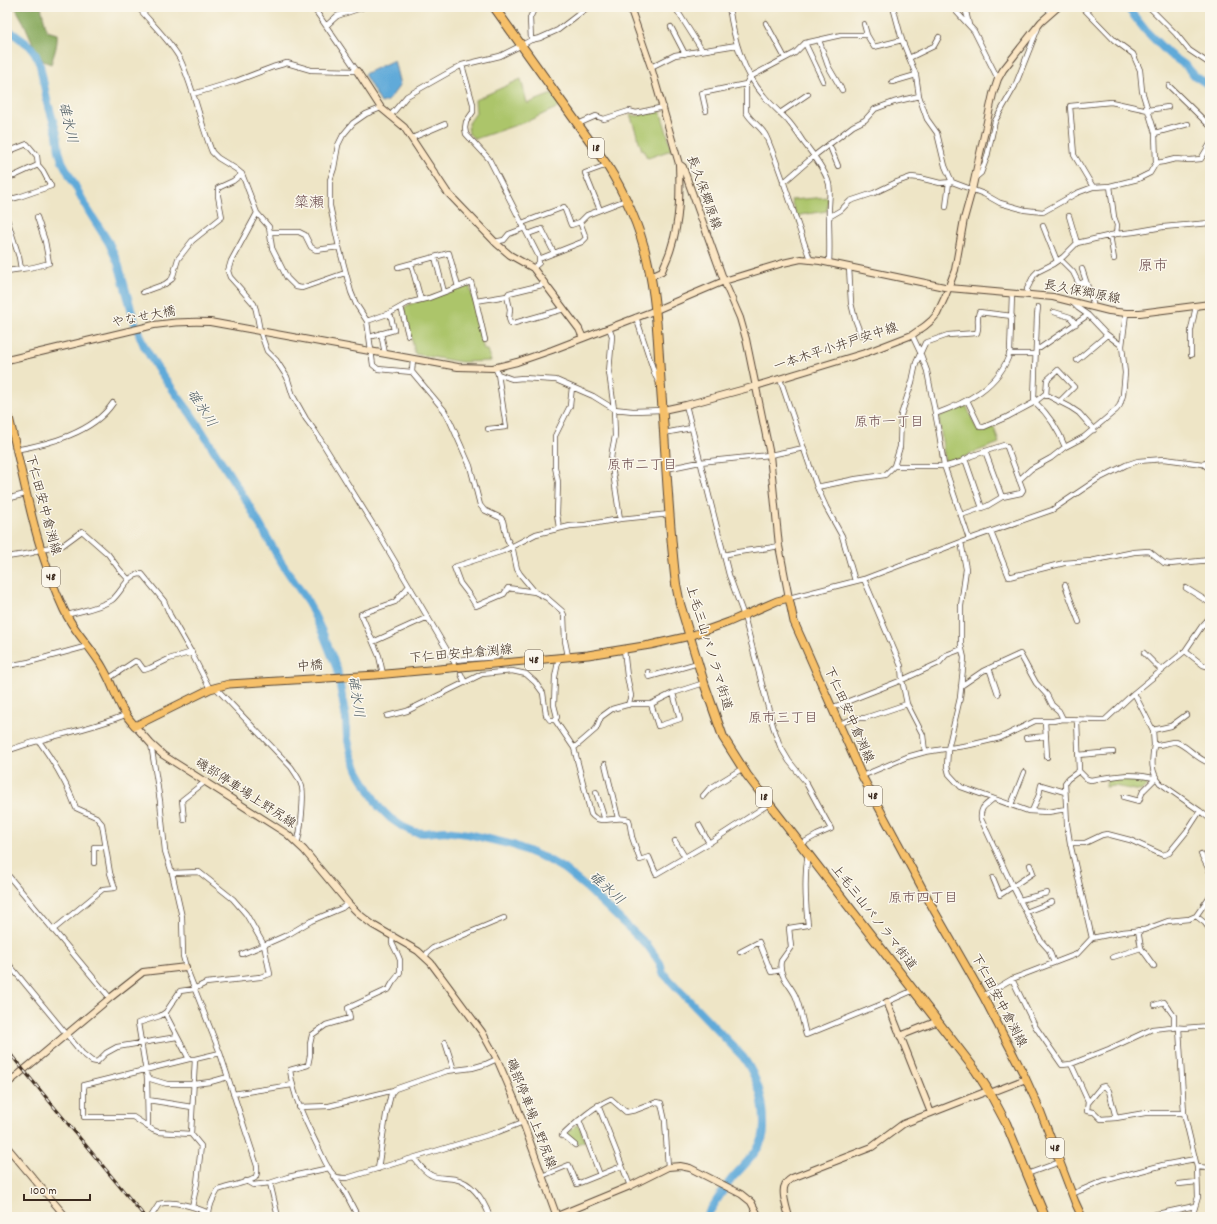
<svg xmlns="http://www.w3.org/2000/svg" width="1217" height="1224" font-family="Dekko,'Klee One',sans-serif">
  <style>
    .green { fill: #acc56b; stroke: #747844 }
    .forest { fill: #89aa5f; stroke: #626a3e }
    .water { fill: #61aad9; stroke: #4e6a7c }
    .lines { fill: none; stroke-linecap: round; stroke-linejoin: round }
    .river { stroke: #61aad9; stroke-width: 8 }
    .street-casing { stroke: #564637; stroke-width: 6 }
    .secondary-casing { stroke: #564637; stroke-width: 8 }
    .primary-casing { stroke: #564637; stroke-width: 9 }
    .highway-casing { stroke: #564637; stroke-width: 10 }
    .street { stroke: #fff; stroke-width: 4.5 }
    .secondary { stroke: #fbe6c4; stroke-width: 6 }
    .primary { stroke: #f6c06b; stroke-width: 7 }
    .highway { stroke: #f6c06b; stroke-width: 8 }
    .rail-casing { stroke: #3b2a1e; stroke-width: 3 }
    .rail { stroke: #fbf7ec; stroke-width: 1.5; stroke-dasharray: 4.5; stroke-linecap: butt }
    .labels { text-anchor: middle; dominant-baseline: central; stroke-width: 3; stroke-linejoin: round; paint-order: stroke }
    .shield { fill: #fbf7ec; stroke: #75685c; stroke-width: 1 }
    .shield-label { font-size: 12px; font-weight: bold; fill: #3b2a1e }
    .street-label { font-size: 13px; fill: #3b2a1e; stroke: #fbf7ec }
    .water-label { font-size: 14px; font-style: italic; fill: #48575f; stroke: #fbf7ec }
    .neighbourhood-label { font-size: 14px; fill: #6e4f50; stroke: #fbf7ec }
    .quarter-label { font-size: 15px; fill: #6e4f50; stroke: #fbf7ec }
  </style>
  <rect width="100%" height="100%" fill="#fbf7ec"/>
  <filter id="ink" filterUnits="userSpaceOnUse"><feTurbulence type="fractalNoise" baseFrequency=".025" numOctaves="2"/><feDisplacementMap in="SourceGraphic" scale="8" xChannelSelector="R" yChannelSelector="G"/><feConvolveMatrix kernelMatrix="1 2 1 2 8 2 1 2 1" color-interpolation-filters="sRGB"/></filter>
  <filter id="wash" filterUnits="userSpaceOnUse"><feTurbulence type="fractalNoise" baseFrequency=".012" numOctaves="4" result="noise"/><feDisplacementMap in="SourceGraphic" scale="16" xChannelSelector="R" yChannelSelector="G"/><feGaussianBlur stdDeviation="0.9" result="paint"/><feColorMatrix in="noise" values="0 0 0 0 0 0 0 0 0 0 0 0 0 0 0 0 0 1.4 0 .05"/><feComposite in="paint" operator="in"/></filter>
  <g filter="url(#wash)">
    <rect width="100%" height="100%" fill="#eee5c6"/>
    <!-- green -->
    <path class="green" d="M521,79L527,103H529L552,94L561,106L528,121L475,139L469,134L468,127L469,123L476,113L475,100Z
      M660,110L668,136L671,150L648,158L646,156L644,150H642L630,114L637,116Z
      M828,197L827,211L800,215L799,224L791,200Z
      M469,284L484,341L482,342L484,350H487L491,361L461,362L415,354L411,335L404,308L408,305Z
      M965,406L967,407L977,430L980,432L994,427L999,443L970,454L960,459L947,462L945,461L939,419L940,416Z
      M1122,777L1151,780V781L1141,791L1114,786L1106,787L1107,779Z
      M576,1125L579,1126L585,1141L577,1144L567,1137V1134Z"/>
    <!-- forest -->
    <path class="forest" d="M15,7H41L47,31L57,34C58,45 54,54 51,64L43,61L35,48L24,23Z"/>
    <!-- water -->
    <path class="water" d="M394,60L400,85L388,101L381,103L364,74Z"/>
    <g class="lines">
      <!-- river -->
      <path class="river" d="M1127,7L1146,31L1169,54L1185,65L1195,76L1210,86
        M7,29L30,46L35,53L40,65L47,100L57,134L59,151L62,161L88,210L109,243L118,263L136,326L144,346L157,368L191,414L247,502L281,562L308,602L324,636L337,669L346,719L347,736L351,753L358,771L379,807L390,818L403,827L414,832L424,833L445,831L468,834L513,845L547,859L564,869L588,889L648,946L660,963L663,973L743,1057C757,1077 764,1098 764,1123C764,1130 764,1137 760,1144C753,1159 740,1168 730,1181C721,1193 714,1205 706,1217"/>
    </g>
  </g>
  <g filter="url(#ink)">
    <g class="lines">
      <!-- street casing -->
      <g class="street-casing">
        <path id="street" d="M138,7C150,22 172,43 180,59C194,89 200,122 212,152L218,158L236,169L242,174L257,213L269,227L272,248L287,278L296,287L302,288L345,273
          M313,7L357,71
          M729,7C734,39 742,71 764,96C772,106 781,113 789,122C794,128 798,134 802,140C811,152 825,169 829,184C831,195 828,206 829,217C829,232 830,247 829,263
          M893,7L902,40L916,75L919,96L927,119L937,133L945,166L952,182
          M952,7L974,31L998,79
          M965,7L969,25
          M1047,7L1051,13
          M1149,7L1176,34L1189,50L1210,64
          M858,8L863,7
          M678,12L702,50
          M766,23L785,58
          M864,24L867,35L874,47L902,40
          M326,26L337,16L364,7
          M671,27L685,54
          M531,40L530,18L535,7
          M819,40L828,66L842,90
          M805,43L823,81
          M909,58L934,46L939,37
          M462,65L473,104V112L466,122L465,128L466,134L489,159L539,257V263L533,268
          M651,67L675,55L737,45
          M892,82L916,75
          M1169,86L1210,126
          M193,94L236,81L273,67L287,63L311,70L357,71
          M381,108L366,114L353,123L343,135L338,145L334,168L330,180V206L339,247L351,292L356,304L367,321L373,365L378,369L412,372
          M706,111L702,93L746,84
          M780,113L808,94
          M390,116L407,96L462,65L500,56L522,45L531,40L540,38L558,30L588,7
          M578,124L596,116L604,119L629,111L636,113L664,107
          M1155,133L1188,124
          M412,138L445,124
          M829,144L838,166
          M7,155L12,150L27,144L37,156L38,165L43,171L51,186L19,197L7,200
          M1156,163L1163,162L1175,159L1190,160L1201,159L1210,144
          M7,177L14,176L38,165
          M975,178L981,173L987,157L995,121L1015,86L1038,28
          M783,183L814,156L853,126L865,120L875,109L894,102L919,96
          M1110,186L1114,217L1117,225L1116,234
          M1093,187L1074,155L1070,106L1111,102L1148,110L1168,107
          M946,207L949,182
          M600,210L585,173L607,165
          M257,213L231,261L228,271L230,277L254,304L256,310L260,331L267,351L276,360L287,377L293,396L306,419L315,431L377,531L454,662
          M1069,216L1077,243
          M829,217L841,210L850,201L874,193L897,182L911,177L920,178L940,183L952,182L984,194L1000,203L1025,210L1043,212L1077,193L1093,187L1110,186L1138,179L1150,173L1156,163L1155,133L1142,91L1140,70L1133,54L1114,40L1082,7
          M7,219L19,257L21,269L7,271
          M522,223L564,207L571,225L580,222
          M1043,226L1057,261
          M270,232H299L305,235L311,247L316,250L339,247
          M528,234L542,229L554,253
          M1110,235L1114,259
          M494,242L504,240L509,234L525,228
          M435,257L444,292
          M539,259L582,242L586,238L580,222L587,215L626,200
          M810,259C795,219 783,175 766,136C761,126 751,122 746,112V84L750,77L795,53L805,43L841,35H867
          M1060,259L1073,272L1079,284L1086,281
          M411,264L421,300
          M398,267L449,253L458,287
          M849,267L851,303L855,319L861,335
          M21,269C32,268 39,266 49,263L45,241L37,217
          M1082,269L1093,303L1092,307
          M143,292L165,284L172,279L178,259L192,241L222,217L218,196V188L233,181L242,174
          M1027,294V289L1034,275L1037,272L1053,264L1063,257L1077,243L1116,234L1134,232L1163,227L1210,223
          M507,296L510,309L509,319L511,324L564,309
          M476,301L485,340
          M401,307L408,335
          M1054,312L1070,317L1076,324
          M636,317L655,375L658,381L661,380
          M367,321L390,313L408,303L429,298L471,282L476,301L507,296L509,293L546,284
          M609,328L612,336L609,372L614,409L615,436L612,451L611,459L620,519
          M381,333L385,354
          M912,335L920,352L927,371L939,433L944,465L969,539
          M373,336L394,330L390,313
          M1122,346L1126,313
          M1036,348H1040L1088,315
          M1009,354H1036
          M1191,355V330L1196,306
          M413,359L412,372L444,410L450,421L470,466L480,505L484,510L501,518L503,521L507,539L513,550L517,569L520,574L535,592L547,598L562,611L564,615L565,641L568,656
          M1077,360L1107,335
          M495,367L498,374L512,379L523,378L556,380L593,396L614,409L633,411L663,410
          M780,379L817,487L826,507L842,536L855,581
          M1046,396L1047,380L1058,370L1074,387L1059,402
          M967,400L980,427H984L1007,417L1035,402C1048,414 1059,431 1065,447
          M1035,402L1034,399L1037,316L1038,307
          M1035,402L1045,394L1070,407L1079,413L1094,430
          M686,405L729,575L744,616L773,726L780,746L789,761L805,781L831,829L817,835L801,844
          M935,414C966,403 1000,386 1010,352L1012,294
          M488,429L506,427L498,374
          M664,433L691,428
          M15,450C49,444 93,433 113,403
          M985,451L1002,497
          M965,459L982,508
          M1203,464L1210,469
          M894,466H947L961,462L971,456L1004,445L1007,447L1023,490L1021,493L1002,497L987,506L961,515
          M666,469L700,462L770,455L804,448
          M1019,480L1031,469L1051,458L1065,447L1084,437L1116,410L1120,405L1123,395L1125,373L1122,346L1105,333L1088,315L1078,308L1072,302
          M817,487L856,479L885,475L894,466L900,447L901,415L912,382L916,363L925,343L948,335L977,333C980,325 976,321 979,312L1012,316
          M7,499L25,494
          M559,528L557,514L558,482L555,467V436L570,406L572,387
          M991,532L1009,577L1064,563L1091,561L1134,552L1149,551L1164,563L1170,564L1210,560
          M724,555C742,550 761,550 779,546
          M7,557L32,553L40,549L63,545L82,531L108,554L119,569L129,580
          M864,579L901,666L902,680L907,704L923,735L925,752
          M1065,585L1079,622
          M1186,588L1210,603
          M535,592L508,588L504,594L476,606L470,596L460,583L454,567L503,551L536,534L570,526L585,525L620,519L670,514
          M789,598L864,579L961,542
          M67,615C81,611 99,608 112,600C122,592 127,574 142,574L164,601L170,615L190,650L210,689
          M373,642L428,617
          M624,649L627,676L631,696L628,705
          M1185,651L1203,665L1210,667
          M1144,653L1162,671
          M454,660L497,657L501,653
          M7,666L29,662L88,646
          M989,668L998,694
          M648,672L649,677L698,663
          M383,674L379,656L361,614L395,602L409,586
          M461,674L465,683
          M108,679L135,661L139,663L144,670L150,668L169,659L192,652
          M961,686L983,671L1020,654L1036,683L1047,695L1052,705L1059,711L1063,719
          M215,687L291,767C296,774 300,779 302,787C304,796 301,833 297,843
          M1134,693L1153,730L1154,745C1161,746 1172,741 1176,742C1187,745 1197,760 1210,763
          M651,704L658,726L680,719L673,693
          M831,708L902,680L939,663L946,655L962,649
          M387,716L407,711L482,674L512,671L526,674L535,682L543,693L546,715L550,720H555L557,717L554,705L555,677L559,657
          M555,720L574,748L596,729L601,717L612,709L630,704H651L673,693L704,683
          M1077,720L1079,771L1068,779L1065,783L1067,824L1070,843L1092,938
          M1045,721L1047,757
          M839,724L855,718H865L907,704
          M1153,730L1171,726L1186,715
          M1026,738L1046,736
          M39,741C54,762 67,783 76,808L96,817L102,824L110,873L115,888L103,889L53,930
          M151,744L160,801L165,851L172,873L182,917L183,956L186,967L220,1053L257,1166C257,1170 258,1174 255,1178C250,1182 226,1187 218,1190C213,1198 208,1207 209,1217
          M1154,745C1152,760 1150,771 1160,783L1200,811
          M574,748L591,814C601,827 615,814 629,820L632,837L640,860L649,857L656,874L709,843L769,804
          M7,751C45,736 87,731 125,715
          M1078,755L1113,752
          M605,764L618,818
          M1079,771L1087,779L1091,780C1115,776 1133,772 1157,779
          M862,776L907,757L925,752L970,745L1000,738L1035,721H1053L1063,719L1100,720H1105L1134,693L1185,651L1202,626L1210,617
          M596,792L605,820
          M703,796L709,789L743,768
          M1124,797L1139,801L1143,791L1155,779
          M993,799C985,806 980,807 981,819L1012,885L1041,941L1049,950L1054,963
          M1011,805L1024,772
          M1066,809L1048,812L1028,811L961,787L949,774L947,766L948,749L960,698L964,658L961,645V606L966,569L961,542L1052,510L1098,479L1126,465L1138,461L1164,459L1203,464L1210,462
          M1032,811L1039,795L1041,785L1065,792
          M184,820L182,800L206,781
          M699,825L709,843
          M675,841L685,857
          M1070,843H1085L1102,835L1107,834L1130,840L1163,855L1169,853L1187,831L1200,811L1210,819
          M808,853C804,878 805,899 808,925L789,928L791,947L781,961C778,975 789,983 795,995C800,1005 803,1024 806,1035L887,1002L914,990
          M1201,854L1210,872
          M94,863V847H106
          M172,873L199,872L233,899L246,914L264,945L242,954
          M7,874L110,998
          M993,878L1000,895L1033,873L1030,865
          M1020,900L1047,893
          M1026,912L1052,902
          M1196,916L1205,923L1210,930
          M1138,930L1141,948L1154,966
          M393,935L392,943L398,955L400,960V972L397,977L393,982L389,989L348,1008L350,1018L326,1025L312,1035L310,1044V1055L308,1065L290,1070C294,1100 306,1122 319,1149C323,1157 327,1169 335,1176C338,1178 342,1178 347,1178L498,1132L523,1122
          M740,952L759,942L771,972L781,970
          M425,957L428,952L433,948L504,918
          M1113,957L1141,948
          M7,962L82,1053L92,1061L97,1062L106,1053L117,1047L177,1037
          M1012,979L1035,1026L1062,1065L1071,1064L1109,1049L1152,1029L1171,1027L1184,1028L1210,1026
          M983,996L1012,979L1077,954L1092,938L1122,932L1144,930L1168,921L1189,919L1196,916L1210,896
          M1155,1005L1164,1002L1174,1016V1028
          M165,1013L189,1059
          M1179,1028L1184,1113L1197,1167L1198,1197L1192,1217
          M445,1042L454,1070
          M195,1059L191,1134L158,1132L153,1130L133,1117H84V1085L189,1059H195L220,1053
          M1071,1064L1088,1101L1087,1111L1094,1112L1101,1119L1116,1118L1109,1091L1105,1086L1101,1087L1088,1103
          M228,1077L210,1082L194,1084H167L147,1078L138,1023L160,1016L166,1012L180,991L194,989L206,983L260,977L270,974L264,945L289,934L311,921L342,908L348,903
          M147,1078L148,1127
          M233,1094L292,1085
          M148,1100L192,1107
          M598,1105L630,1186
          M299,1107L329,1106L394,1090
          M1116,1118L1145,1113H1184
          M579,1120L600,1175
          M191,1134L201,1146L197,1183L192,1207
          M563,1135L575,1145
          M562,1136C578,1121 591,1108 611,1099L626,1112L636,1110L657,1102L661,1103L665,1121L668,1167
          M414,1158C419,1164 423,1171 431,1175C438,1179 447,1177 455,1179C473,1183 484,1201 490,1217
          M1197,1167L1210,1168
          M378,1169L386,1115L391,1094L395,1089L447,1071L472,1068L486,1064L497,1059
          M1027,1174L1060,1162
          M334,1176L346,1194L358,1217
          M542,1176L569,1165L577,1184L622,1166
          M246,1181L253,1185L270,1183L288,1177L329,1168
          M270,1183L278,1217
          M1179,1184L1197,1182
          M1072,1194L1103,1181L1163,1165L1195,1159
          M152,1215L159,1204C175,1200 194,1207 209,1213
          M1143,1217L1195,1206"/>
      </g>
      <!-- secondary casing -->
      <g class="secondary-casing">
        <path id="secondary" d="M630,7L651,67L679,164L683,167L685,173L724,281L740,318L746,339L770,455L779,546L789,598
          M357,71L381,108L404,127L447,192L497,244L510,255L533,268L579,329L583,338
          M651,276L662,271C665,263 669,256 671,248C680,221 680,192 679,164
          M7,360L154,325C173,322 191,321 210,322L458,367L493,368L517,362L552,350L656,310L724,281L783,263L801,259L820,261L949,288L1053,297L1109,311L1126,313H1140L1210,304
          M663,410L686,405L756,386L868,352L912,335L925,326L932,320L937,314L945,297L955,270L964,219L972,190L993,94L998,79L1003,70L1041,22L1058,7
          M135,726L151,744L163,755L287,834L304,850L348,903L360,915L373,925L418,951L431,963L482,1032L497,1059L516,1103L557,1217
          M887,1002L931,1113
          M900,1036L938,1021
          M7,1084L110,998L143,972L186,967
          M7,1147L66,1217
          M557,1216L630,1186L668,1167L680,1166L690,1168L741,1194L751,1202L759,1217
          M789,1217C787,1209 781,1192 785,1185C786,1182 789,1180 792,1178L872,1147L903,1124L985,1092L990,1093L1026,1079"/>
      </g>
      <!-- primary casing -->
      <g class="primary-casing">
        <path id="primary" d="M7,409C24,477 34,547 64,610C74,632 92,648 103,668C116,690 117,707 135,726L210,689L229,684L376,675L588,655L650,645L690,636L729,622L777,601L789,598L794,622L803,642L862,776L935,912L983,996L1024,1075L1040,1110L1075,1202L1082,1217"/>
      </g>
      <!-- highway casing -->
      <g class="highway-casing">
        <path id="highway" d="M494,7L607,165C624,192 640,227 647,259C657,301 658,345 661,388C666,453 668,519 676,584L680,604L704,683L723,737L747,775L976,1071L990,1093L1006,1123L1045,1217"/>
      </g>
      <!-- street -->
      <use href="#street" class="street"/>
      <!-- secondary -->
      <use href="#secondary" class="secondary"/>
      <!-- primary -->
      <use href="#primary" class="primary"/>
      <!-- highway -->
      <use href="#highway" class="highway"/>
      <!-- rail casing -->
      <g class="rail-casing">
        <path id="rail" d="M7,1050L145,1217"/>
      </g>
      <!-- rail -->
      <use href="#rail" class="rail"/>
    </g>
  </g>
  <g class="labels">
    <!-- shield labels -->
    <g class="shield">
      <rect x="588" y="138" width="16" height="20" rx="3"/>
      <rect x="42" y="567" width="18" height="20" rx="3"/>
      <rect x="525" y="650" width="18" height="20" rx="3"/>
      <rect x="864" y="786" width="18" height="20" rx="3"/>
      <rect x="756" y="787" width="16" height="20" rx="3"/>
      <rect x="1046" y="1138" width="18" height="20" rx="3"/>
    </g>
    <g class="shield-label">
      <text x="596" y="148">18</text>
      <text x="51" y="577">48</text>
      <text x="534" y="660">48</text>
      <text x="873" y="796">48</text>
      <text x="764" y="797">18</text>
      <text x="1055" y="1148">48</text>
    </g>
    <!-- street labels -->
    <g class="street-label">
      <text transform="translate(703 193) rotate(70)">長久保郷原線</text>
      <text transform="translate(1082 293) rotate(11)">長久保郷原線</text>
      <text transform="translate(144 318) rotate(-11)">やなせ大橋</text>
      <text transform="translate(836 348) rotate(-18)">一本木平小井戸安中線</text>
      <text transform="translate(42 505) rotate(75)">下仁田安中倉渕線</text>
      <text transform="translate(708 648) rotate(73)">上毛三山パノラマ街道</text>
      <text transform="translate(461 655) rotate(-5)">下仁田安中倉渕線</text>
      <text transform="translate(310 667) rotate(-4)">中橋</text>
      <text transform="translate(848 715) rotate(66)">下仁田安中倉渕線</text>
      <text transform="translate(245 794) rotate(33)">磯部停車場上野尻線</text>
      <text transform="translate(873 918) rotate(52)">上毛三山パノラマ街道</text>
      <text transform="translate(998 1001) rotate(62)">下仁田安中倉渕線</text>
      <text transform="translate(530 1114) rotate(69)">磯部停車場上野尻線</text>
    </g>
    <!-- water labels -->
    <g class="water-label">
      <text transform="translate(67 123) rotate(77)">碓氷川</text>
      <text transform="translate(201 409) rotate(57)">碓氷川</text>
      <text transform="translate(355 697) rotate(81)">碓氷川</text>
      <text transform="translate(606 889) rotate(42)">碓氷川</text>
    </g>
    <!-- neighbourhood labels -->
    <g class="neighbourhood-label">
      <text x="889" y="423">原市一丁目</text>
      <text x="642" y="466">原市二丁目</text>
      <text x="783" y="719">原市三丁目</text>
      <text x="923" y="899">原市四丁目</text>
    </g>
    <!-- quarter labels -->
    <g class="quarter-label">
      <text x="309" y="204">簗瀬</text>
      <text x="1153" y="267">原市</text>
    </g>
  </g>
  <!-- margin -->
  <rect width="1217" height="1224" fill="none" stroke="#fbf7ec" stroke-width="24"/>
  <!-- scale -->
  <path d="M24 1194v6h66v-6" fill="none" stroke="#3b2a1e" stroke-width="2"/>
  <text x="30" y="1194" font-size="12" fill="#3b2a1e" stroke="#fbf7ec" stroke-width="3" paint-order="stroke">100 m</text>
</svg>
